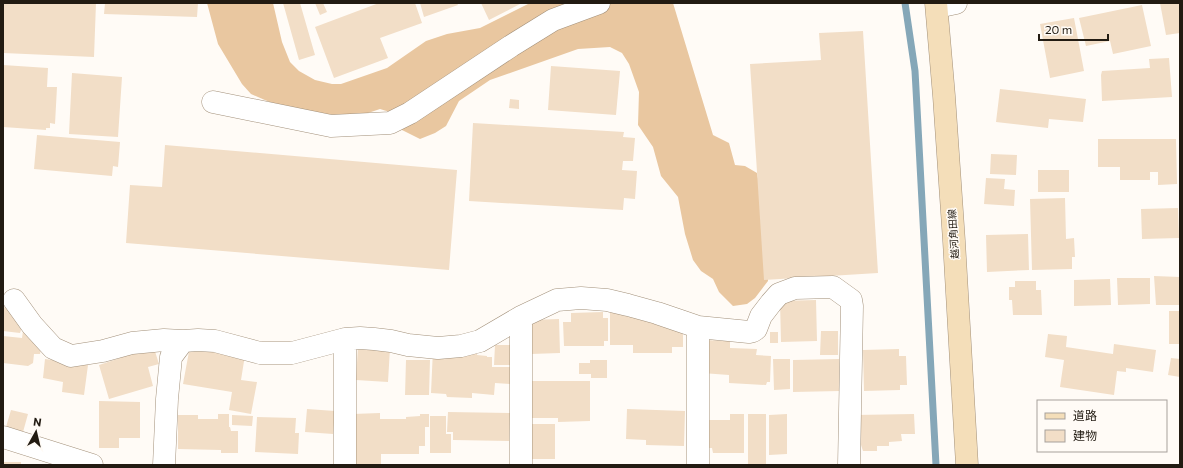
<svg xmlns="http://www.w3.org/2000/svg" width="1183" height="468" font-family="Commissioner,'Noto Sans JP',sans-serif">
  <style>
    .forest { fill: #e9c7a0 }
    .lines { fill: none; stroke-linecap: round; stroke-linejoin: round }
    .stream { stroke: #85a7b8; stroke-width: 7 }
    .building { fill: #f2dec7 }
    .street-casing { stroke: #a3917b; stroke-width: 23 }
    .secondary-casing { stroke: #a3917b; stroke-width: 23 }
    .street { stroke: #fff; stroke-width: 22 }
    .secondary { stroke: #f4deb9; stroke-width: 22 }
    .labels { text-anchor: middle; dominant-baseline: central; stroke-width: 3; stroke-linejoin: round; paint-order: stroke }
    .street-label { font-size: 10px; fill: #221b12; stroke: #fffbf6 }
  </style>
  <rect width="100%" height="100%" fill="#fffbf6"/>
  <!-- forest -->
  <path class="forest" d="M207,3H273L282,42L290,62L299,71L315,80L332,84H341L387,68L426,41L447,34L480,28L530,3H673L713,135L729,143L735,165L745,166L757,173L760,190L768,266V281L755,298L747,304L733,306L719,292L713,279L701,271L693,260L685,234L678,197L661,176L653,147L638,125L639,92L629,64L622,53L610,47L578,49L490,80L459,101L446,126L435,133L420,139L398,128L393,113L380,109L359,116L349,117L312,112L274,104L251,94L242,84L218,44Z"/>
  <g class="lines">
    <!-- stream -->
    <path class="stream" d="M905,3L915,71L916,89L936,465"/>
  </g>
  <!-- building -->
  <path class="building" d="M3,3H96L94,57L3,53Z
    M105,3H198L197,17L104,14Z
    M283,3H300L315,55L299,60Z
    M315,3H323L327,12L320,15Z
    M379,3H415L422,23L380,38L388,58L334,78L315,27Z
    M420,3H457L458,5L424,17Z
    M481,3H522L489,20Z
    M1160,3H1180V33L1166,35Z
    M1142,5L1151,46L1113,54L1110,41L1086,46L1079,18Z
    M1074,18L1084,71L1050,78L1040,24Z
    M863,31L878,273L764,280L750,64L821,60L819,33Z
    M1169,58L1172,97L1102,101L1101,75L1102,71L1150,68L1149,59Z
    M3,65L48,68L47,87H57L55,124L50,123V128H46V130L3,127Z
    M551,66L620,71L616,115L548,110Z
    M72,73L122,77L118,137L69,134Z
    M1000,89L1086,99L1083,122L1049,119L1048,128L996,122Z
    M510,99L519,100V109L509,108Z
    M473,123L624,132L623,137L635,138L633,161H623L622,170L637,171L635,199L624,198L623,210L469,201Z
    M37,135L120,142L118,167L113,166L112,176L34,169Z
    M1098,139H1176L1177,184L1158,185V172H1150V180H1120V167H1098Z
    M165,145L457,170L449,270L126,243L130,185L162,187Z
    M991,154L1017,155L1016,175L990,174Z
    M1038,170H1069V192H1038Z
    M986,178L1005,179L1004,189L1015,190L1014,206L984,204Z
    M1065,198L1066,239L1074,238L1075,257H1072V269L1032,270L1030,199Z
    M1178,208L1179,238L1142,239L1141,209Z
    M1028,234L1029,270L987,272L986,235Z
    M1154,276L1180,277V305H1156Z
    M1117,278H1150V304L1118,305Z
    M1110,279L1111,305L1074,306V280Z
    M1015,281H1036V290H1041L1042,315H1013L1012,300H1009V287H1015Z
    M816,300L817,341L781,342L780,301Z
    M4,307L24,321L20,333L3,331V309Z
    M1169,311H1180V344H1169Z
    M603,312V318H608V341H604V346H564L563,322H571V313Z
    M610,312L650,318V323H671L683,328V347H672V353H633V345H610Z
    M559,319L560,353L531,354L530,320Z
    M23,331L36,333L42,343L40,354H34L33,363L28,366L3,363V336L22,338Z
    M821,331H838V355H820Z
    M770,332H778V343H770Z
    M1048,334L1067,336L1066,347L1113,354L1114,344L1156,350L1153,372L1126,368V372L1117,371L1114,395L1060,387L1064,360L1045,357Z
    M704,340L730,341V348L757,349L756,355L771,356L770,382H767L766,385L729,383V375L702,373Z
    M153,345L159,364L148,367L153,386L109,399L99,365L120,358L119,355Z
    M495,345H514V365H494Z
    M190,346L245,355L241,380L257,382L251,414L229,410L232,392L183,384Z
    M358,346L390,348L388,382L356,380Z
    M433,349L477,351V355L487,356V357H492V367H510V384L495,383L494,395L472,393V398L447,397L446,394L431,393Z
    M899,349V356H906L907,385H900V390L864,391L863,350Z
    M1171,358L1180,359V377L1168,375Z
    M45,359L88,365L84,395L62,392L63,382L43,378Z
    M773,359H790V389L774,390Z
    M839,359L840,391L793,392V360Z
    M406,360H430L429,395H405Z
    M590,360H607V378H591V374H579V363H590Z
    M531,381H590V421L558,422V418H531Z
    M99,401L140,402V438H119V448H99Z
    M307,409L335,411L333,434L305,432Z
    M627,409L685,411L684,446L646,445V440L626,439Z
    M11,410L28,414L23,432L6,427Z
    M448,412L510,413L509,441L453,440V432H447Z
    M380,413V419H406V417L420,416V414H429V427H425V446H419V454H381V465H353V414Z
    M218,414H229V427H230L231,431H238V453H221V450L178,449V415H198V419H218Z
    M730,414H744V453H713L712,448H702V420H730Z
    M748,414H766V465H748Z
    M787,414V454L769,455V415Z
    M914,414L915,434H901L902,441L889,442V446H877V451H863L861,445H856L855,415Z
    M232,415L253,416L252,426L232,425Z
    M430,416H446V434H451V453H430Z
    M257,417L296,418L295,433H299L298,454L255,452Z
    M531,424H555V459H531Z
    M3,462H21V465H3Z"/>
  <g class="lines">
    <!-- street casing -->
    <g class="street-casing">
      <path id="street" d="M937,7L956,3
        M213,102L331,126L390,123L410,113L511,46L553,20L599,3
        M14,300L32,325L53,348L71,356L103,351L132,343L164,340L183,341
        M345,339V465
        M3,437L92,465
        M164,465L167,399L171,357L183,341L198,340L215,341L260,353H292L345,339L360,338L374,339L391,341L408,345L438,348L461,346L480,341L521,317L557,300L581,298L607,300L628,305L657,313L698,327L749,332L753,331L756,329L761,316L771,303L779,294L795,288L833,287L851,300L852,306L849,465
        M521,465V317
        M698,465V327"/>
    </g>
    <!-- secondary casing -->
    <g class="secondary-casing">
      <path id="secondary" d="M936,3L944,96L954,241L967,465"/>
    </g>
    <!-- street -->
    <use href="#street" class="street"/>
    <!-- secondary -->
    <use href="#secondary" class="secondary"/>
  </g>
  <g class="labels">
    <!-- street labels -->
    <g class="street-label">
      <text transform="translate(953 234) rotate(-94)">越河角田線</text>
    </g>
  </g>
  <!-- border -->
  <rect width="1183" height="468" fill="none" stroke="#221b12" stroke-width="8"/>
  <!-- legend -->
  <rect x="1037" y="400" width="130" height="52" fill="#fffbf6" stroke="#a7a19b"/>
  <rect x="1045" y="413" width="20" height="6" fill="#f4deb9" stroke="#a7a19b"/>
  <text x="1073" y="420" font-size="12" fill="#221b12">道路</text>
  <rect x="1045" y="430" width="20" height="12" fill="#f2dec7" stroke="#a7a19b"/>
  <text x="1073" y="440" font-size="12" fill="#221b12">建物</text>
  <!-- north arrow -->
  <g transform="translate(36 432) rotate(8)" stroke="#fffbf6" stroke-width="3" paint-order="stroke">
  <path d="M0-3L7 15L0 10L-7 15Z" fill="#221b12"/>
  <text y="-6" font-size="11" font-weight="bold" text-anchor="middle" fill="#221b12">N</text>
  </g>
  <!-- scale -->
  <path d="M1039 34v6h69v-6" fill="none" stroke="#221b12" stroke-width="2"/>
  <text x="1045" y="34" font-size="12" fill="#221b12" stroke="#fffbf6" stroke-width="3" paint-order="stroke">20 m</text>
</svg>
